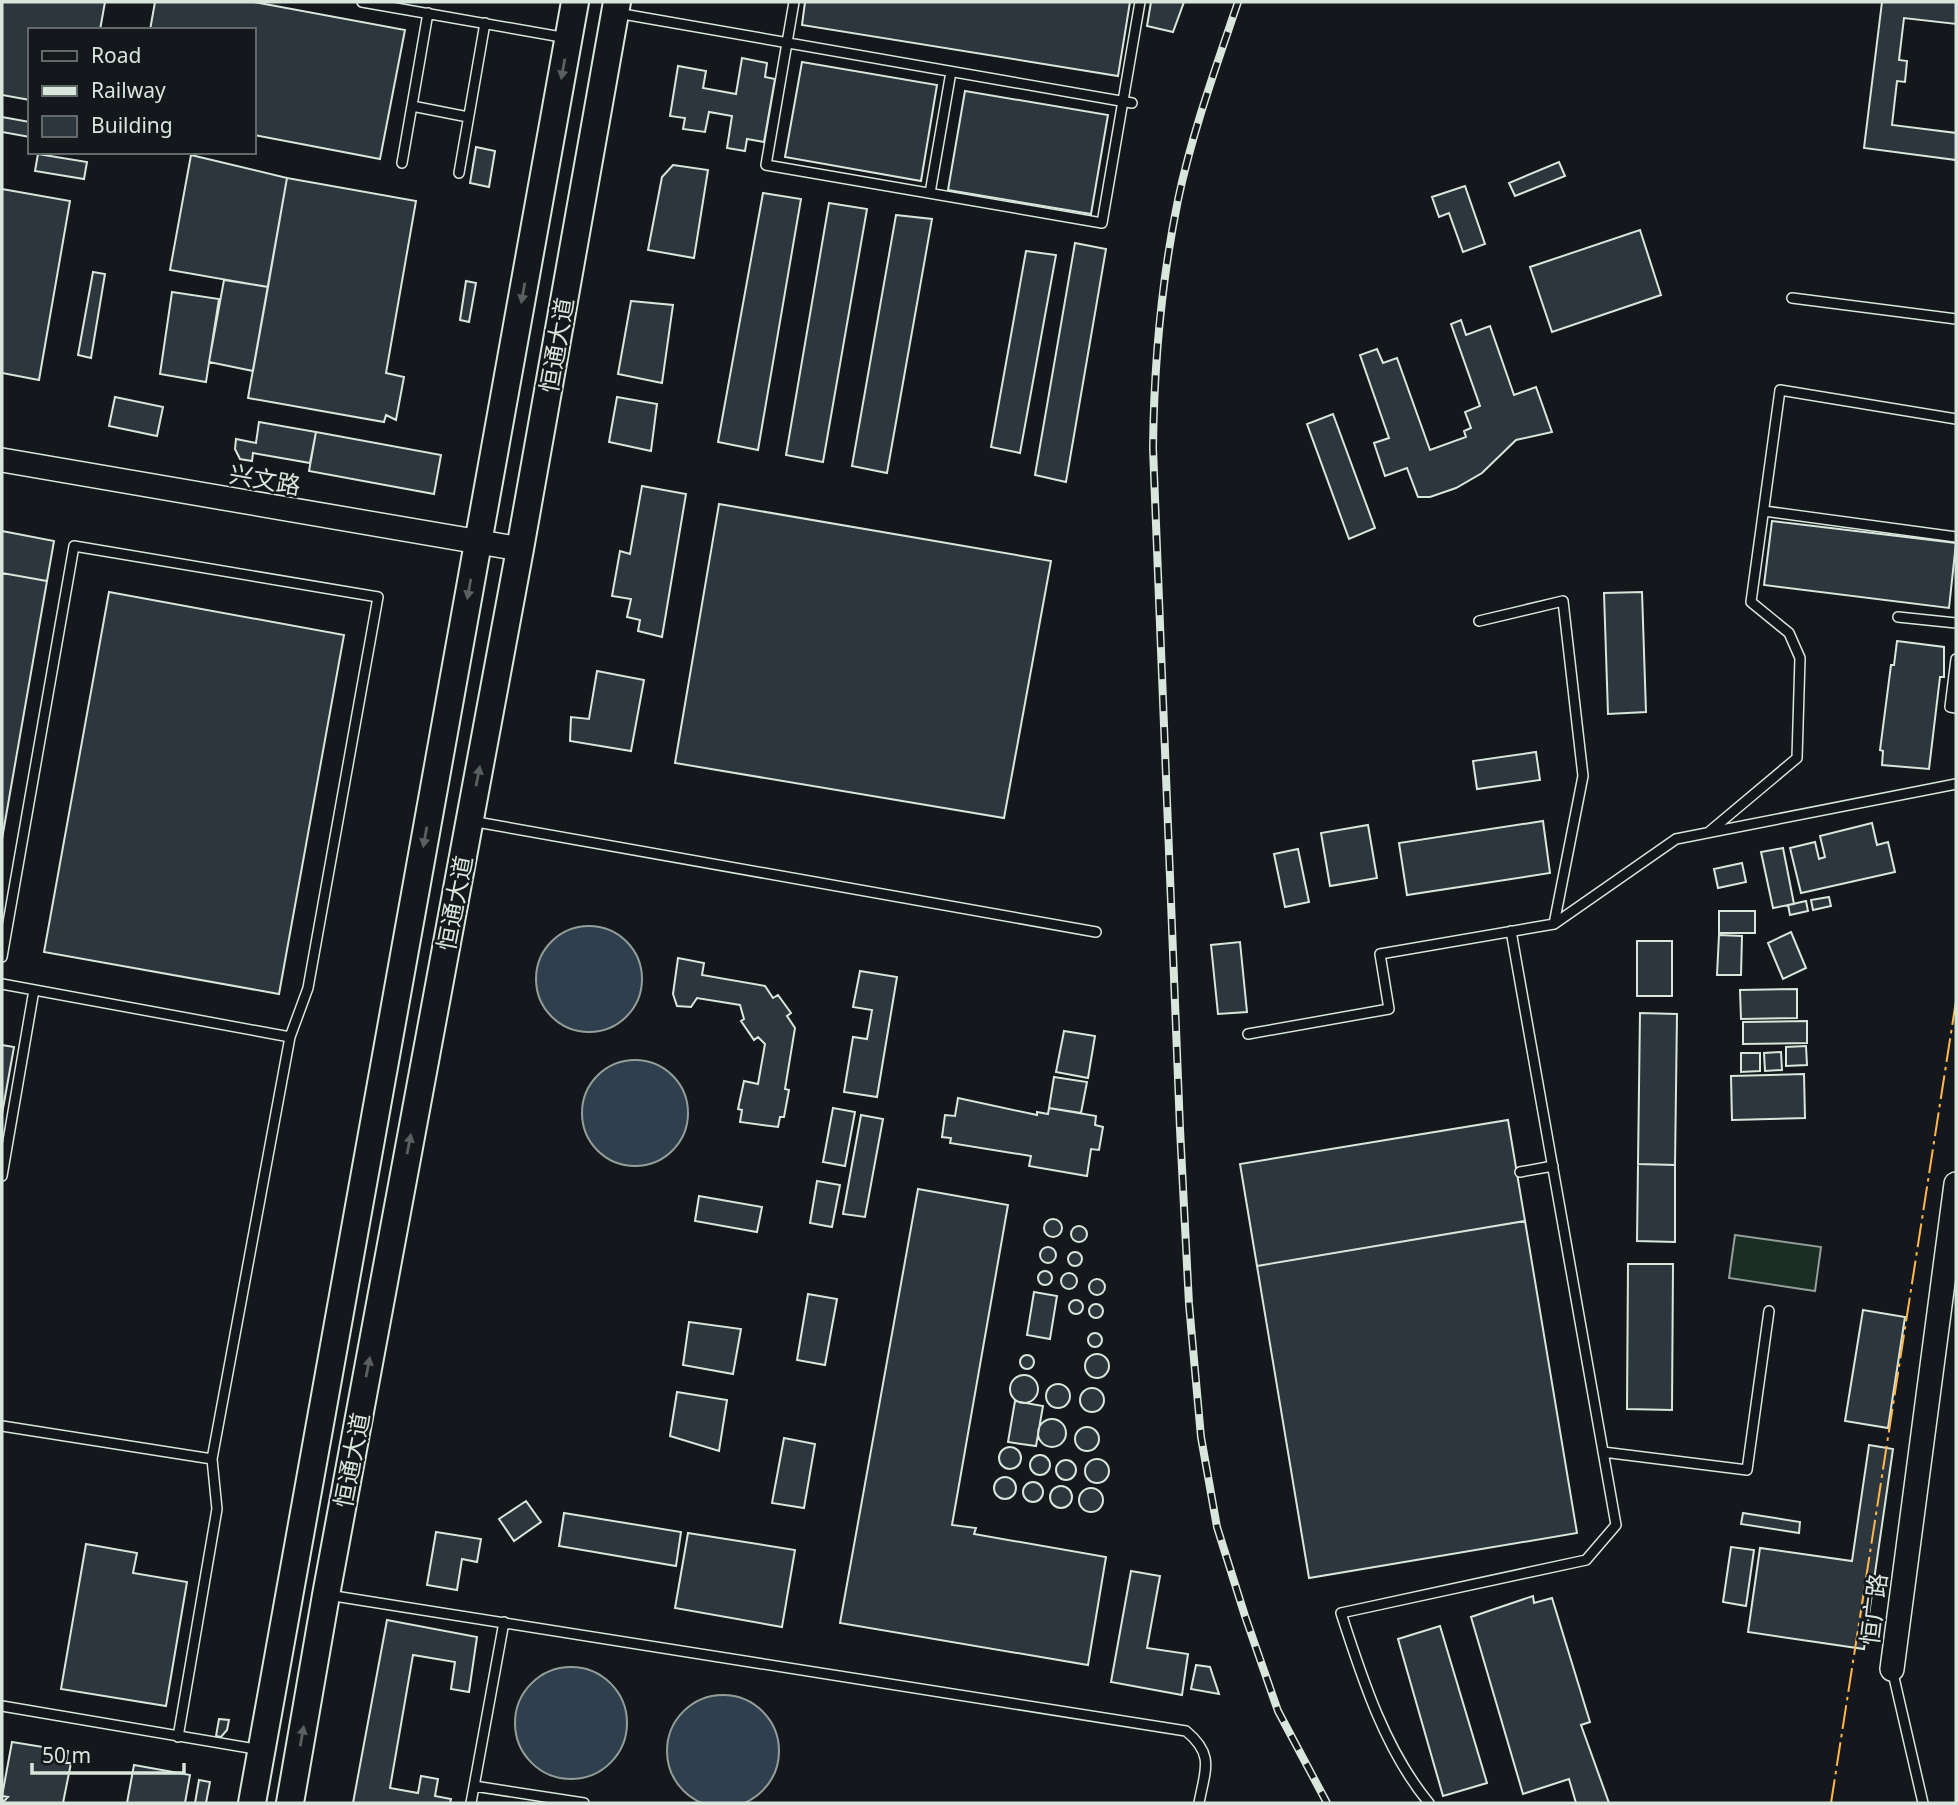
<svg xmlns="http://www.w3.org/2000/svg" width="1958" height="1805" font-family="'Noto Sans','Noto Sans SC',sans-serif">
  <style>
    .green { fill: #1a2d24; stroke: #939e99; stroke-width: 2 }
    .water { fill: #2f3f4d; stroke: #939e99; stroke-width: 2 }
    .building { fill: #2c363c; stroke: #d8e6dc; stroke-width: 2 }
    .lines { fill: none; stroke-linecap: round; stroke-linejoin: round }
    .service-casing { stroke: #d8e6dc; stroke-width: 12 }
    .tertiary-casing { stroke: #d8e6dc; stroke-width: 26 }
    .secondary-casing { stroke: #d8e6dc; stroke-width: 30 }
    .service { stroke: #14181c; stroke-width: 9 }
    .tertiary { stroke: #14181c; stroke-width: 23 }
    .secondary { stroke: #14181c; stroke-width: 26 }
    .rail-casing { stroke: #d8e6dc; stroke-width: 8 }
    .rail { stroke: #14181c; stroke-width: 5; stroke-dasharray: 16; stroke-linecap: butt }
    .power { stroke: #ffb74d; stroke-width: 2; stroke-dasharray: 24 5 3.5 5; stroke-linecap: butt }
    .oneway { fill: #59605f }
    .labels { text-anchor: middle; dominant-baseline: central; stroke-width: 5; stroke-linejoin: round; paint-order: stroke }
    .street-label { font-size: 24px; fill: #d8e6dc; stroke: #14181c }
  </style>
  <rect width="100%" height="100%" fill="#14181c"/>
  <!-- green -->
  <path class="green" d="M1735,1235L1821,1247L1815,1291L1729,1278Z"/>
  <!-- water -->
  <path class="water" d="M536 979a53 53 0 1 1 106 0a53 53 0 1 1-106 0Z
    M582 1113a53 53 0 1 1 106 0a53 53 0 1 1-106 0Z
    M515 1723a56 56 0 1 1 112 0a56 56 0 1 1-112 0Z
    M667 1751a56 56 0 1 1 112 0a56 56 0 1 1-112 0Z"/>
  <!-- building -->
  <path class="building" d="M2,2H105L100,30H30V100L2,95Z
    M155,2H254L405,30L380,159L254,135V30H150Z
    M805,2H1130L1118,76L802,25Z
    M1151,2H1184L1173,32L1147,26Z
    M1882,2H1956V24L1904,18L1899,60L1907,61L1905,82L1897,81L1892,125L1956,133V160L1864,148Z
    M742,58L767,63L765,77L775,79L764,142L747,139L745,151L727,148L732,116L709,112L705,132L683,129L685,118L670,116L678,66L706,71L703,88L736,94Z
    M802,62L937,85L921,181L785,157Z
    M965,91L1108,115L1091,214L948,190Z
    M2,117L30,122V137L2,132Z
    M476,147L495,151L489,187L470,183Z
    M38,154L87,162L84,179L35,171Z
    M191,155L287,178L268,287L170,270Z
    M1559,162L1565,176L1515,196L1509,183Z
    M673,165L708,170L694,258L648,250L662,177Z
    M287,178L416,201L386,373L404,377L396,420L386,415L384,422L248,398Z
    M1465,186L1485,244L1463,252L1449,213L1439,217L1432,197Z
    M2,189L70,201L39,380L2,373Z
    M763,193L801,199L758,450L718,442Z
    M829,203L867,209L823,462L786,455Z
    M896,215L932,219L887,473L852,466Z
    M1640,230L1661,295L1552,332L1530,267Z
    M1075,243L1106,249L1066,482L1035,475Z
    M1026,251L1056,255L1020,453L991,447Z
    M93,272L105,274L91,358L78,355Z
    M224,280L268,287L253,371L209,362Z
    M466,281L476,283L469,322L460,320Z
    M172,292L219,299L206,382L160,374Z
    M631,301L673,305L662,383L618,374Z
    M1461,320L1466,335L1490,326L1514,395L1536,387L1552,432L1516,440L1482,473L1456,488L1430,497H1418L1407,468L1385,476L1374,443L1389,438L1360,355L1377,349L1383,363L1397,358L1430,450L1466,437L1464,431L1471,428L1465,412L1480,406L1451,324Z
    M115,397L163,407L157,436L109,426Z
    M617,397L657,404L651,451L609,442Z
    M1333,414L1375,528L1349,539L1307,424Z
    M259,422L316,432L310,463L253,453L252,461L240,459L235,449L236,439L256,443Z
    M316,432L441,455L434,494L309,471Z
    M642,486L686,494L662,637L638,631L640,620L627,617L631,599L612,596L620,551L630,554Z
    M719,504L1051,561L1004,818L675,763Z
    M1772,521L1956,543L1949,608L1764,585Z
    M2,531L54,541L47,581L2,573Z
    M2,573L47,581L2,839Z
    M109,592L344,635L279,994L44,952Z
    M1642,592L1646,712L1608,714L1604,593Z
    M1897,641L1944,647V677H1940L1929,769L1882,765L1883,751L1880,750L1891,665H1894Z
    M597,671L644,680L631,751L570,741L571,717L589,719Z
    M1536,752L1540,780L1477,789L1473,761Z
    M1543,821L1550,873L1407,895L1399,843Z
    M1872,823L1877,845L1888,842L1895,872L1801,893L1790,848L1815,842L1819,859L1825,857L1820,836Z
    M1368,825L1377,878L1330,886L1321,833Z
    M1783,848L1794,904L1773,908L1761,852Z
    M1298,849L1309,902L1285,907L1274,854Z
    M1742,863L1746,882L1718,888L1714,869Z
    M1829,897L1831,906L1813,910L1811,900Z
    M1806,901L1808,911L1790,915L1788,905Z
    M1719,911H1755V933H1719Z
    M1791,932L1806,968L1783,979L1768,943Z
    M1719,935L1742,936L1741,975H1717Z
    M1637,941H1672V996H1637Z
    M1240,942L1247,1012L1218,1014L1211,945Z
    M678,958L704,963L702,975L765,986L773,998L778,995L791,1013L787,1016L795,1028L785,1089L789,1090L784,1117H780L778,1127L740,1122L742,1110L738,1109L744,1081L758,1084L765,1044L758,1037L754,1040L741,1021L744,1019L740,1005L697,998L691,1007L677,1006L673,994Z
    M860,971L897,977L877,1097L844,1092L853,1037L867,1039L872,1010L853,1007Z
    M1797,989V1018L1741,1019L1740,990Z
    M1640,1013L1677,1014L1675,1165L1638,1164Z
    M1807,1021V1043L1743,1044V1022Z
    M1064,1031L1095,1036L1088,1078L1056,1072Z
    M2,1045L14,1047L2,1114Z
    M1806,1046L1807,1065L1786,1066V1047Z
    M1781,1052L1782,1070L1765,1071L1764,1053Z
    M1741,1053H1760V1071L1741,1072Z
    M1804,1074L1805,1118L1732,1120L1731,1076Z
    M1054,1077L1087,1082L1081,1113L1049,1108Z
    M958,1098L1037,1115V1112L1048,1114L1049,1108L1096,1116L1095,1125L1103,1127L1099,1150L1091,1149L1087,1176L1029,1166L1031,1156L950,1143L951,1138L942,1137L945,1115L955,1116Z
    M833,1108L855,1112L845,1166L823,1162Z
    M861,1115L883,1119L865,1217L843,1214Z
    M1508,1120L1525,1221L1257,1266L1240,1164Z
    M1638,1164L1675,1165V1242L1637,1241Z
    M817,1181L840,1185L832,1227L810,1223Z
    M918,1189L1008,1205L952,1525L976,1528L974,1534L1106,1557L1088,1665L840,1623Z
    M699,1196L762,1207L757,1232L695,1221Z
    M1044 1228a9 9 0 1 1 18 0a9 9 0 1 1-18 0Z
    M1525,1221L1577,1533L1309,1578L1257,1266Z
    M1071 1234a8 8 0 1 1 16 0a8 8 0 1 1-16 0Z
    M1040 1255a8 8 0 1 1 16 0a8 8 0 1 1-16 0Z
    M1068 1259a7 7 0 1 1 14 0a7 7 0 1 1-14 0Z
    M1628,1264H1673L1672,1410L1627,1409Z
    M1038 1278a7 7 0 1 1 14 0a7 7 0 1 1-14 0Z
    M1061 1281a8 8 0 1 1 16 0a8 8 0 1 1-16 0Z
    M1089 1287a8 8 0 1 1 16 0a8 8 0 1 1-16 0Z
    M1034,1292L1057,1296L1050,1339L1027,1335Z
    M808,1294L837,1299L825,1365L797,1360Z
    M1069 1307a7 7 0 1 1 14 0a7 7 0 1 1-14 0Z
    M1089 1311a7 7 0 1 1 14 0a7 7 0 1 1-14 0Z
    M1863,1310L1905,1317L1888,1428L1845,1421Z
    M689,1322L741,1329L733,1374L683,1365Z
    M1088 1340a7 7 0 1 1 14 0a7 7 0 1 1-14 0Z
    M1085 1366a12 12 0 1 1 24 0a12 12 0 1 1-24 0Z
    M1020 1362a7 7 0 1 1 14 0a7 7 0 1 1-14 0Z
    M1010 1389a14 14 0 1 1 28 0a14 14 0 1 1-28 0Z
    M1046 1396a12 12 0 1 1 24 0a12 12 0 1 1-24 0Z
    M1080 1400a12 12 0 1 1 24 0a12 12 0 1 1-24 0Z
    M677,1392L727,1400L719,1451L670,1436Z
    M1015,1401L1043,1406L1036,1446L1008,1442Z
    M1038 1433a14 14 0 1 1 28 0a14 14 0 1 1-28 0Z
    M1075 1439a12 12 0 1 1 24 0a12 12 0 1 1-24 0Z
    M784,1438L815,1444L804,1508L772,1503Z
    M1869,1445L1893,1449L1864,1649L1748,1632L1760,1548L1852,1561Z
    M999 1458a11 11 0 1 1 22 0a11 11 0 1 1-22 0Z
    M1030 1465a10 10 0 1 1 20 0a10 10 0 1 1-20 0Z
    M1085 1471a12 12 0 1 1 24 0a12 12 0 1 1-24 0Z
    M1056 1470a10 10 0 1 1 20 0a10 10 0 1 1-20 0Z
    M994 1488a11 11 0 1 1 22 0a11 11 0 1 1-22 0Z
    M1023 1492a10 10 0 1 1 20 0a10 10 0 1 1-20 0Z
    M1050 1497a11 11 0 1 1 22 0a11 11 0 1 1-22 0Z
    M1079 1500a12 12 0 1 1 24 0a12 12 0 1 1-24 0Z
    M526,1501L541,1522L514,1541L499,1519Z
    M564,1513L681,1532L676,1566L559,1546Z
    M1743,1513L1800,1522L1799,1533L1741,1524Z
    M436,1532L481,1539L477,1562L462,1559L457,1590L427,1585Z
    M688,1533L795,1550L782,1627L675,1608Z
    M86,1544L137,1553L133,1573L187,1582L166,1706L61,1689Z
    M1731,1547L1754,1550L1746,1606L1723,1602Z
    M1131,1571L1160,1576L1147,1648L1188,1654L1182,1695L1111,1682Z
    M1533,1596L1534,1603L1552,1598L1590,1722L1581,1725L1609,1803H1576L1569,1779L1523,1794L1471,1617Z
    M387,1620L477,1637L469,1692L451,1689L455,1662L413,1655L390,1788L418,1793L421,1776L438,1779L435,1796L451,1799L450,1803H353Z
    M1440,1626L1487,1783L1443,1796L1398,1639Z
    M1196,1665L1210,1667L1219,1694L1191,1689Z
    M219,1719L229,1720L227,1730L221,1737L216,1736Z
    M12,1742L68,1751L66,1763H71L63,1803H2L8,1797L2,1796Z
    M134,1765L190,1775L185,1803H127Z
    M199,1780L210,1782L206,1803H195Z"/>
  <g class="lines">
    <!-- service casing -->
    <g class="service-casing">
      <path id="service" d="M362,2L567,38
        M794,2L766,165L1102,223L1140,2
        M617,13L1132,103
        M412,106L468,117
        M402,163L428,13
        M459,173L485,23
        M930,193L951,72
        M1792,298L1956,319
        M1764,511L1956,537
        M1898,617L1956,623
        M1479,621L1563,601L1583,776L1554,924
        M1956,659L1950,707L1956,708
        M471,821L1096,932
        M1710,831L1797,758L1800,658L1789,633L1751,602L1780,390L1956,419
        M2,957L74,546L378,597L308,988L290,1037L212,1459L217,1509L178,1737
        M2,984L290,1037
        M1248,1034L1389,1009L1380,954L1554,924L1676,839L1956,784
        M1520,1172L1553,1166
        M2,1176L34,990
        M2,1426L212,1459
        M1603,1452L1747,1470L1769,1311
        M328,1595L1186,1731C1215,1755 1205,1770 1199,1803
        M1892,1669L1923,1803
        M2,1706L261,1750
        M474,1786L584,1803
        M471,1803L504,1622
        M1429,1803C1385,1750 1362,1678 1341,1613L1586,1560L1616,1525L1511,931"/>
    </g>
    <!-- tertiary casing -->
    <g class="tertiary-casing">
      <path id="tertiary" d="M2,460L520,549
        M1892,1669L1956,1184"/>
    </g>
    <!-- secondary casing -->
    <g class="secondary-casing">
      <path id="secondary" d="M252,1803L575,2
        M290,1803L326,1595L520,549L617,2"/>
    </g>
    <!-- service -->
    <use href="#service" class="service"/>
    <!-- tertiary -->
    <use href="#tertiary" class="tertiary"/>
    <!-- secondary -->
    <use href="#secondary" class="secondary"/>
    <!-- rail casing -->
    <g class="rail-casing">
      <path id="rail" d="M1238,2C1216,67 1192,133 1178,200C1161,283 1154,364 1153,448L1180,1129L1189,1304L1201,1437L1217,1527L1245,1616L1278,1711L1327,1803"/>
    </g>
    <!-- rail -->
    <use href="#rail" class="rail"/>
    <!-- power -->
    <path class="power" d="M1831,1803L1956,1001"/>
  </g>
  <!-- one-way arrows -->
  <defs><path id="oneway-solid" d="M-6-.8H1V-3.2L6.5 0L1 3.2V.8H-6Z" transform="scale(1.75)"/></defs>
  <g class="oneway">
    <use href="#oneway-solid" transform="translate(563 69) rotate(100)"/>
    <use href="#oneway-solid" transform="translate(523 293) rotate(100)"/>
    <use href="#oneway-solid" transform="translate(469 589) rotate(100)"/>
    <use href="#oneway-solid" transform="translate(478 776) rotate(-79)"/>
    <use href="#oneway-solid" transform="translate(425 837) rotate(100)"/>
    <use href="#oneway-solid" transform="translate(409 1144) rotate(-79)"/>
    <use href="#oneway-solid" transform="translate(368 1367) rotate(-79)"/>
    <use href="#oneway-solid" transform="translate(302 1736) rotate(-80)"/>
  </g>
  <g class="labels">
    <!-- street labels -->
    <g class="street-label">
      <text transform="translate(556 345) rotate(-80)">恒通大道</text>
      <text transform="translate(265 479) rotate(10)">兴文路</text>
      <text transform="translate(454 903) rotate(-79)">恒通大道</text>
      <text transform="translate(351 1460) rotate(-79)">恒通大道</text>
      <text transform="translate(1873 1609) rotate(-83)">恒广路</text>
    </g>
  </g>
  <!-- border -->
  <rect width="1958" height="1805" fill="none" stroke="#d8e6dc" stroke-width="7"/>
  <!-- legend -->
  <rect x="28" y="28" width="228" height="126" fill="#14181c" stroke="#626a69" stroke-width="2"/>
  <rect x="42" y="51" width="35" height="10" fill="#14181c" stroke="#626a69" stroke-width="2"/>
  <text x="91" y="63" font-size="21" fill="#d8e6dc">Road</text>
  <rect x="42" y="86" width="35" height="10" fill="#d8e6dc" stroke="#626a69" stroke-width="2"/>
  <text x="91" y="98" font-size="21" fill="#d8e6dc">Railway</text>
  <rect x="42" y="116" width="35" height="21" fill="#2c363c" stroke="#626a69" stroke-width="2"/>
  <text x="91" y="133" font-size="21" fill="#d8e6dc">Building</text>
  <!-- scale -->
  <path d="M32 1763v10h152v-10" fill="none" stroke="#d8e6dc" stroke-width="3.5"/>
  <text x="42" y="1763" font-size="21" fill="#d8e6dc" stroke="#14181c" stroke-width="5" paint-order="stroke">50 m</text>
</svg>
